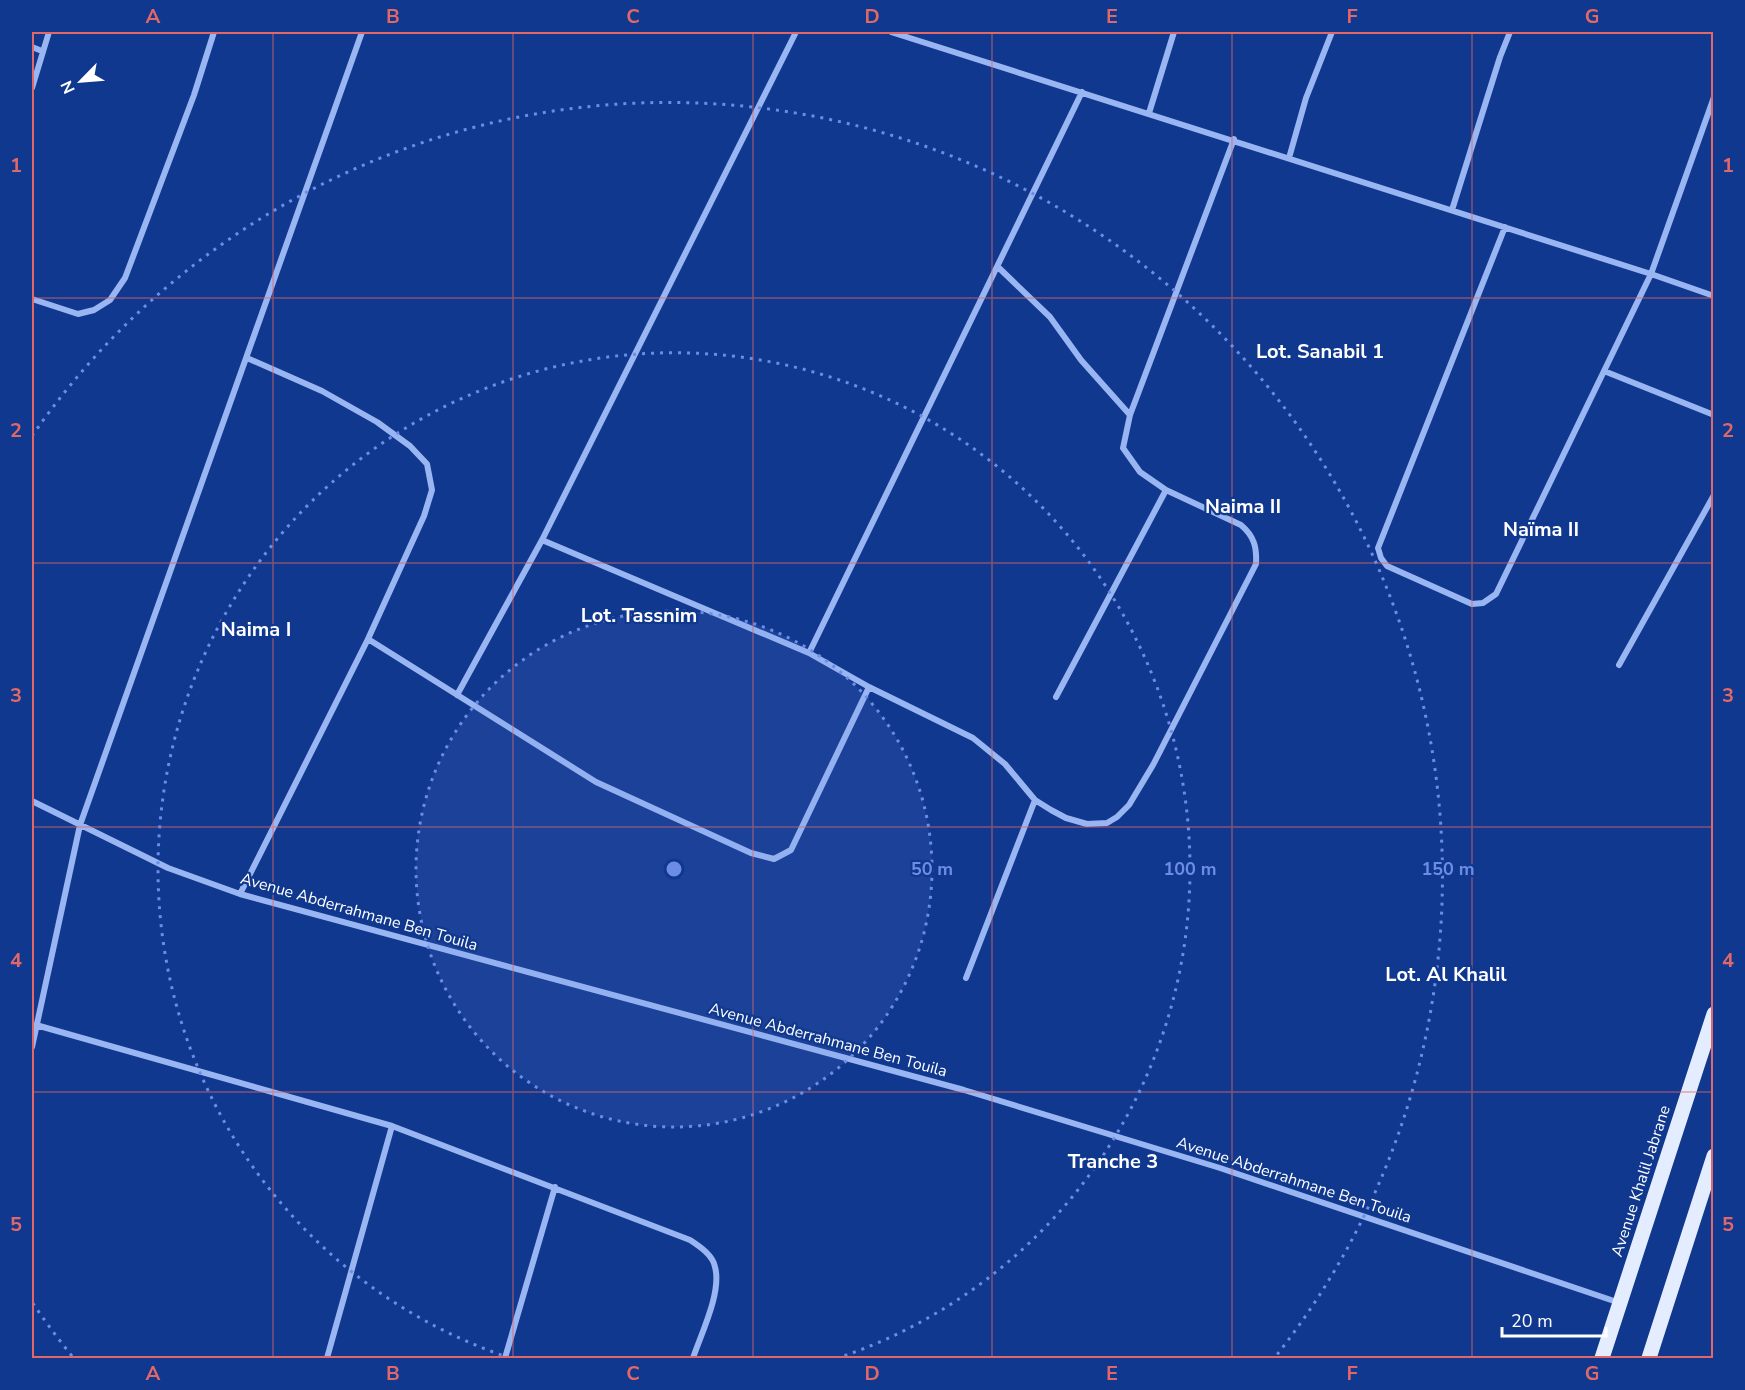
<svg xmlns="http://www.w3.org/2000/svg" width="1745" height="1390" font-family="'Nunito Sans',sans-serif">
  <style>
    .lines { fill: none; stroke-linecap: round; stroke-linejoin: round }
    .minor { stroke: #99b6f2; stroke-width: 6 }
    .primary { stroke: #e4ecff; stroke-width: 15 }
    .grid { fill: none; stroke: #e26868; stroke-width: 1.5; stroke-opacity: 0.55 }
    .ring { fill: none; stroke: #6c8ce6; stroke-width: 3; stroke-dasharray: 3 6 }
    .labels { text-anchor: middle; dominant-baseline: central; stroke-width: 4.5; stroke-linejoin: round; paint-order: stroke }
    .street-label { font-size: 16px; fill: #fff; stroke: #10388e }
    .quarter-label { font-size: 20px; font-weight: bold; fill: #fff; stroke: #10388e }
    .centre { fill: #6c8ce6; stroke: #10388e; stroke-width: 3 }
    .ring-label { font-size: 18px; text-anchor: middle; font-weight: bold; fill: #6c8ce6; stroke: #10388e; stroke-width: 4.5; stroke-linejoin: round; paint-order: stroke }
    .neatline { fill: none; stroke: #e26868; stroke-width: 2 }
    .grid-label { font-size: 20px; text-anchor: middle; font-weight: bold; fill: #e26868 }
  </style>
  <rect width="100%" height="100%" fill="#10388e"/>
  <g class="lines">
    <!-- minor -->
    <path class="minor" d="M891,32L1651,274L1714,296
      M32,47L42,51
      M32,88L49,32
      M1149,113L1174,32
      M1289,158L1306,98L1332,32
      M1452,210L1500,57L1510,32
      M1505,227L1378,548L1381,558L1387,566L1472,604L1483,603L1496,594L1651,274L1714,97
      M32,299L78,314L94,310L110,300L125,278L194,95L214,32
      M1604,371L1714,415
      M1130,415L1234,139
      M542,540L809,653L1082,92
      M368,639L596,782L751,853L774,859L791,850L869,687
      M809,653L869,687L973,738L1005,764L1035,800L1051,810L1066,818L1087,824L1107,823L1117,817L1129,805L1153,765L1256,564C1257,547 1254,536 1241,525L1166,490L1140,472L1123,448L1130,415L1081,360L1050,317L998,267
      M1619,665L1714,495
      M457,695L542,540L796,32
      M1056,697L1166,490
      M32,801L168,868L240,894L964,1090L1220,1168L1620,1303
      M240,894L368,639L424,516L432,490L427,464L410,446L377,422L322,391L247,358
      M966,978L1035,800
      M36,1025L392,1126L690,1240C699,1246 713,1255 715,1267C722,1292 701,1334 693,1358
      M32,1047L80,825L362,32
      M327,1358L392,1126
      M505,1358L555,1187"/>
    <!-- primary -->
    <path class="primary" d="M1602,1358L1714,1014
      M1649,1358L1714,1156"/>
  </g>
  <!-- grid -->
  <path class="grid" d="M273,32V1358M513,32V1358M753,32V1358M992,32V1358M1232,32V1358M1472,32V1358M32,298H1714M32,563H1714M32,827H1714M32,1092H1714"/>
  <!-- distance rings -->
  <circle cx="674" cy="869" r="258" fill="#6c8ce6" fill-opacity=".12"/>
  <g class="ring">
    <circle cx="674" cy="869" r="258"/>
    <path d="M510 1358A516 516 0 1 1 838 1358"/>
    <path d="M72 1356A774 774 0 0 1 32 1302M32 436A774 774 0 1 1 1276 1356"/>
  </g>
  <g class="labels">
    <!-- street labels -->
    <g class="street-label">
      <text transform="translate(359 912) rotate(16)">Avenue Abderrahmane Ben Touila</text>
      <text transform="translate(828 1040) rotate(15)">Avenue Abderrahmane Ben Touila</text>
      <text transform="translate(1294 1180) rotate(18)">Avenue Abderrahmane Ben Touila</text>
      <text transform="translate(1641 1181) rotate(-72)">Avenue Khalil Jabrane</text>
    </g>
    <!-- quarter labels -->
    <g class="quarter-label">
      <text x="1320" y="351">Lot. Sanabil 1</text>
      <text x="1243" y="506">Naima II</text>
      <text x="1541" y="529">Naïma II</text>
      <text x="639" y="615">Lot. Tassnim</text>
      <text x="256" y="629">Naima I</text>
      <text x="1446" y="974">Lot. Al Khalil</text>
      <text x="1113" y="1161">Tranche 3</text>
    </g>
  </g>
  <circle cx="674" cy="869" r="9" class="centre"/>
  <g class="ring-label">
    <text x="932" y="875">50 m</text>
    <text x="1190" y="875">100 m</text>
    <text x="1448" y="875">150 m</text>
  </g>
  <!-- border -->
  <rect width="1745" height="1390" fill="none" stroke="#10388e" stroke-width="66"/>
  <!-- north arrow -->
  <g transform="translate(81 81) rotate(245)" stroke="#10388e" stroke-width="4.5" paint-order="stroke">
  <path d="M0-4.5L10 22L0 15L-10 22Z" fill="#ffffff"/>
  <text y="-9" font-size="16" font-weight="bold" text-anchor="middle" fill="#ffffff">N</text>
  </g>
  <!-- scale -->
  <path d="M1502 1327v9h104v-9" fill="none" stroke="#ffffff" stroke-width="3"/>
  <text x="1511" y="1327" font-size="18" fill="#ffffff" stroke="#10388e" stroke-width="4.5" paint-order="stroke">20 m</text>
  <rect x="33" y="33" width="1679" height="1324" class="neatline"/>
  <g class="grid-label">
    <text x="153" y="23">A</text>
    <text x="393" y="23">B</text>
    <text x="633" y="23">C</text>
    <text x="872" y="23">D</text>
    <text x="1112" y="23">E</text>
    <text x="1352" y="23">F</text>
    <text x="1592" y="23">G</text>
    <text x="16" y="172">1</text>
    <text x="1728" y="172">1</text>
    <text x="16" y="437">2</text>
    <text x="1728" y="437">2</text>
    <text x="16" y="702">3</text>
    <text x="1728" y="702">3</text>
    <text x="16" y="967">4</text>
    <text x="1728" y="967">4</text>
    <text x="16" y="1231">5</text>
    <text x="1728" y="1231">5</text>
    <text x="153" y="1380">A</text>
    <text x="393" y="1380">B</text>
    <text x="633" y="1380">C</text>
    <text x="872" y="1380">D</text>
    <text x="1112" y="1380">E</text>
    <text x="1352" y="1380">F</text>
    <text x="1592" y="1380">G</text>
  </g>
</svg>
